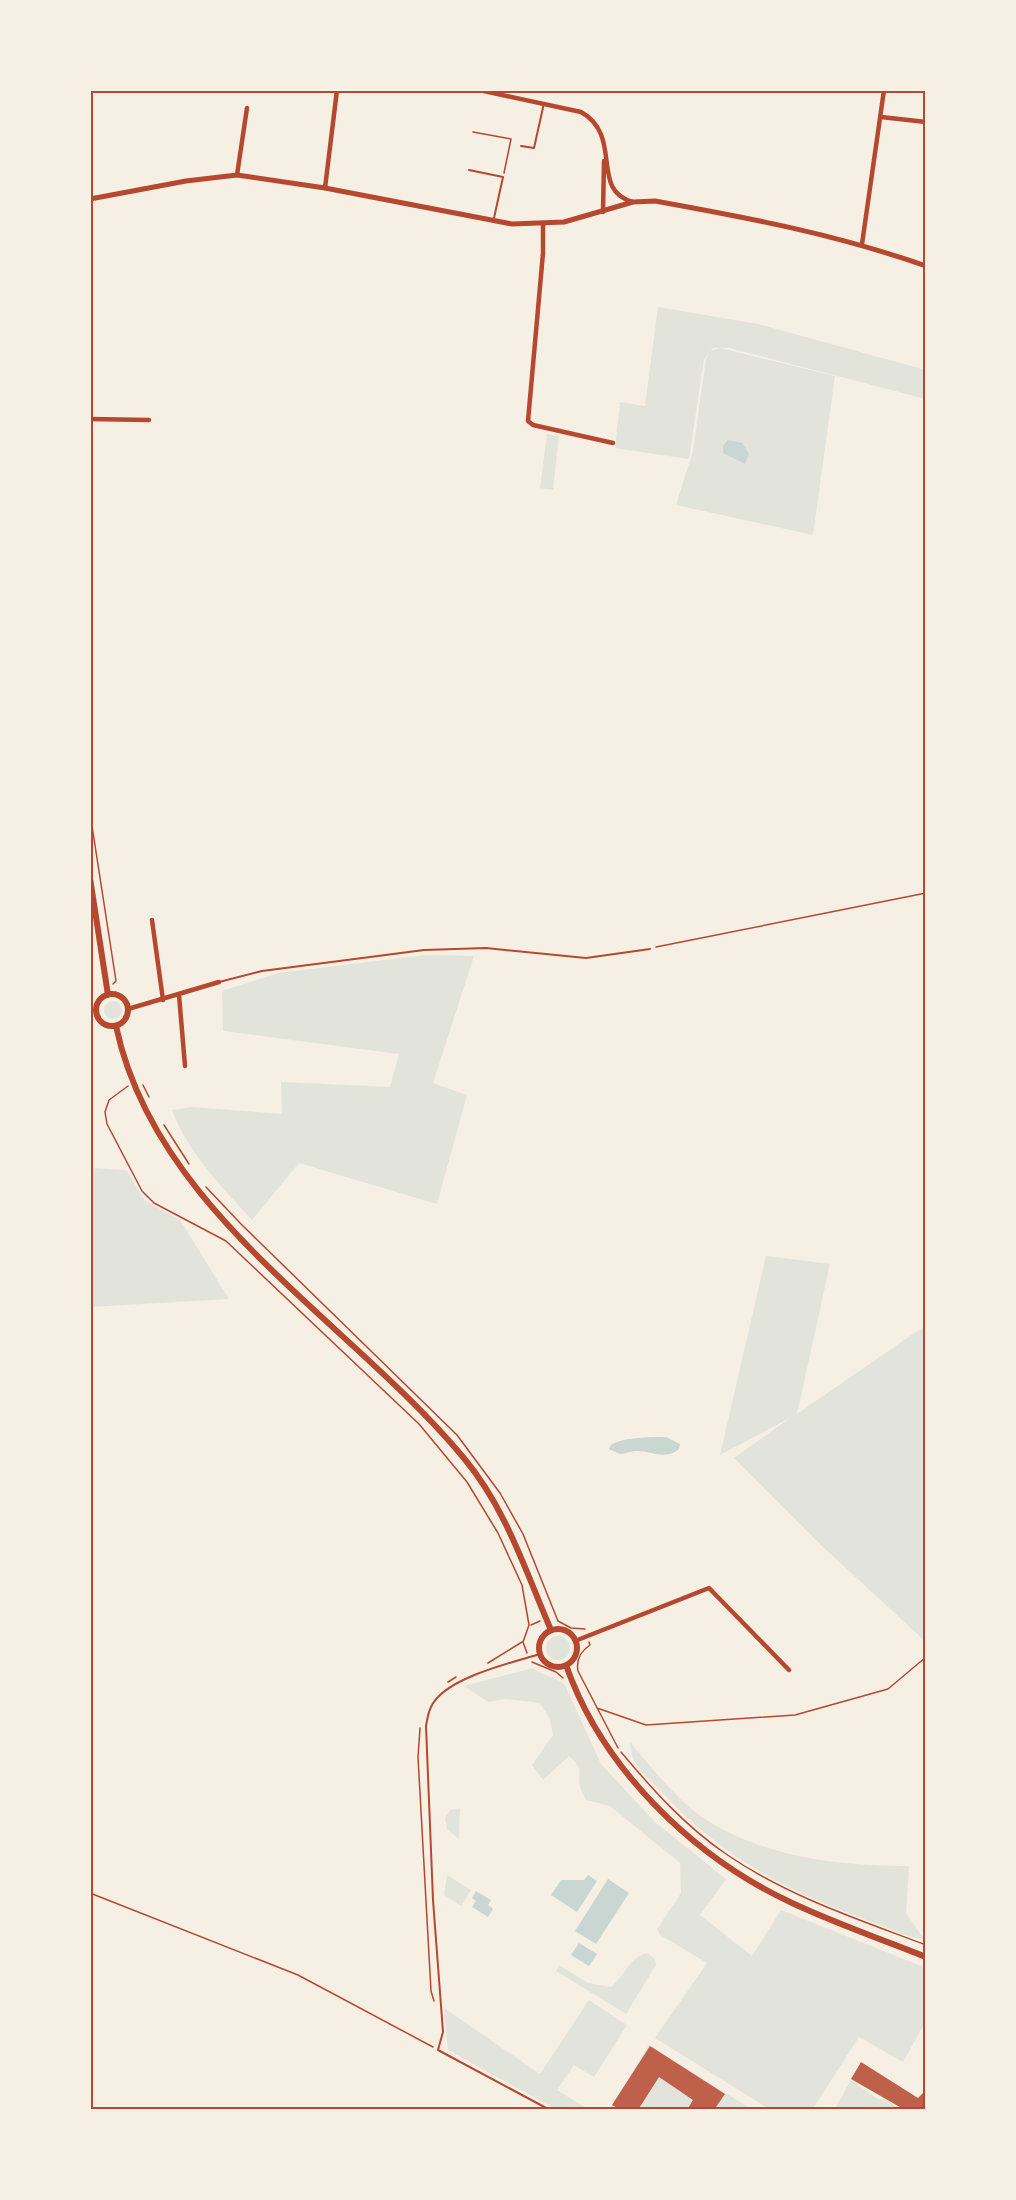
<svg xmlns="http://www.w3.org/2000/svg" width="1016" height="2200" font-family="'Noto Serif',serif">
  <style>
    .green { fill: #e2e4dc }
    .water { fill: #c9d6d2 }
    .building { fill: #bf614a }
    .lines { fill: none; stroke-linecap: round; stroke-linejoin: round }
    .path { stroke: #b5482f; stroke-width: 1.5 }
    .service { stroke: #b5482f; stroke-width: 2 }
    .minor { stroke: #b5482f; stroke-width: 4.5 }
    .tertiary { stroke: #b5482f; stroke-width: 5 }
    .secondary { stroke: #b5482f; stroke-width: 6 }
    .neatline { fill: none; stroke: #b5482f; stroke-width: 2 }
  </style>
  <rect width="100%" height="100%" fill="#f6efe4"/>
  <!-- green -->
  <path class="green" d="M658,307L758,324L926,370V399L729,348H713L704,359L689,459L615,448L620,402L645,406Z
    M720,348L835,376L813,535L676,505L693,451L706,359L710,351Z
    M547,434L559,436L553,490L540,488Z
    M425,955L474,956L433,1083L467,1095L437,1204L299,1163L252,1220C222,1187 188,1153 172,1110L193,1107L282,1114L281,1082L390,1087L399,1054L223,1031L222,991L278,973Z
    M104 1010a9 9 0 1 1 18 0a9 9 0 1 1-18 0Z
    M90,1168L127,1170L144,1200L180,1220L229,1299L90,1307Z
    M766,1256L830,1264L797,1414L926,1325V1642L822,1546L734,1458L790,1418L720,1455Z
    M546 1648a12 12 0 1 1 24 0a12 12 0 1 1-24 0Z
    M533,1668C544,1677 555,1676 565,1685L601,1764L655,1822L726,1879L700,1915L752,1956L781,1910L926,1968V2021L903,2062L859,2037L812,2110H771L655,2038L707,1963L660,1935L657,1929L681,1893L680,1863L610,1806L586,1800C585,1796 580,1790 580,1786C577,1770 586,1772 569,1756L543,1780L532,1765L553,1735L550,1719L540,1703L505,1699L488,1702L464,1686Z
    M630,1742C649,1765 675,1797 699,1815C760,1857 837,1866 909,1866L906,1913L924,1939C910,1939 891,1929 877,1924C791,1893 722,1859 660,1790C643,1773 631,1766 630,1742Z
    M460,1808L459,1839L447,1829L445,1818L450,1810Z
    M447,1875L471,1890L461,1906L444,1895Z
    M647,1953L654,1958L656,1965L626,2014L556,1971L559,1965L588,1983L611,1987C625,1976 629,1957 647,1953Z
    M589,2000L627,2025L594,2077L574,2065L557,2090L589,2110H557L448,2050L444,2008L540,2074Z
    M649,2045L753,2110H609Z
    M851,2080L878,2099L886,2100L901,2109L834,2110Z"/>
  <!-- water -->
  <path class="water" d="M728,440L742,443L749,454L745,464L723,453V446Z
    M666,1437L680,1444L679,1449C664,1461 651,1450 635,1451C630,1451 626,1454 620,1454L609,1449L611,1445C623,1437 651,1437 666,1437Z
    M588,1875L597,1881L577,1912L551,1895L561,1880H584Z
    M608,1879L629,1893L596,1944L575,1931Z
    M476,1891L491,1900L488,1905L493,1909L488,1917L472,1907L476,1901L472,1898Z
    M579,1943L597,1954L589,1966L571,1955Z"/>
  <!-- building -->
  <path class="building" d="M650,2046L725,2094L714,2110H687L693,2100L659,2077L638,2110H621L612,2105Z
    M861,2062L918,2098L926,2090V2110H905L851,2079Z"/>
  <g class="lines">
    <!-- path -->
    <path class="path" d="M473,132L511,139L504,173
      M90,813L116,981L113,984
      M656,947L926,893
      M143,1085L149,1097
      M128,1086L109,1100L105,1112L107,1124L142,1191L154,1203L226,1241L419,1424L467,1482L498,1533L522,1585L529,1625L523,1642L527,1653
      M164,1125L189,1164
      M206,1187L241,1224L457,1435L500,1493L523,1534L558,1621L571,1628L585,1629
      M531,1625L540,1621
      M589,1642L590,1645C581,1651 576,1660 578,1671L618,1748
      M532,1662L556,1672L563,1678
      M488,1663L522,1642
      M448,1682L456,1677
      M597,1708L646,1725L795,1715L888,1689L926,1657
      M420,1728L418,1757L431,1991L434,2001
      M621,1752C652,1789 685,1826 726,1854C787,1896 857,1919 926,1945
      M90,1893L298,1975L433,2047"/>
    <!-- service -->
    <path class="service" d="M521,146L534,148L544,103
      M469,170L503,177L494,218
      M219,982L262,971L424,950L486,948L586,958L650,949
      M540,1654C511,1663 444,1678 431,1707C428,1713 427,1720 426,1726L433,1900L443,2032L438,2050L550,2110"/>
    <!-- minor -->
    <path class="minor" d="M479,90L581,112C624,136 589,191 633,202
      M881,117L926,122
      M237,175L247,108
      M325,188L337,90
      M603,212L604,161
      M543,225V253L528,421L533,425L613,443
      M862,244L884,90
      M90,419L149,420
      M152,920L163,1000
      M179,995L185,1066
      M128,1009L219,982
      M575,1641L709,1588L789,1670"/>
    <!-- tertiary -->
    <path class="tertiary" d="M90,199L186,181L237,175L325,188L512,224L564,222L633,202L655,201C749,218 835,234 926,266"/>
    <!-- secondary -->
    <path class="secondary" d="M90,878L108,995
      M96 1010a16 16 0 1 1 32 0a16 16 0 1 1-32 0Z
      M116,1026C155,1212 348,1319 463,1457C506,1508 525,1570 551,1630
      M539 1648a19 19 0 1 1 38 0a19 19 0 1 1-38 0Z
      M566,1665C602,1768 692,1856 790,1902C834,1923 881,1939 926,1957"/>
  </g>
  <!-- border -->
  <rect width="1016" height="2200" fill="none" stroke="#f6efe4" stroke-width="183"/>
  <rect x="92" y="92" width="832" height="2016" class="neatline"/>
</svg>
